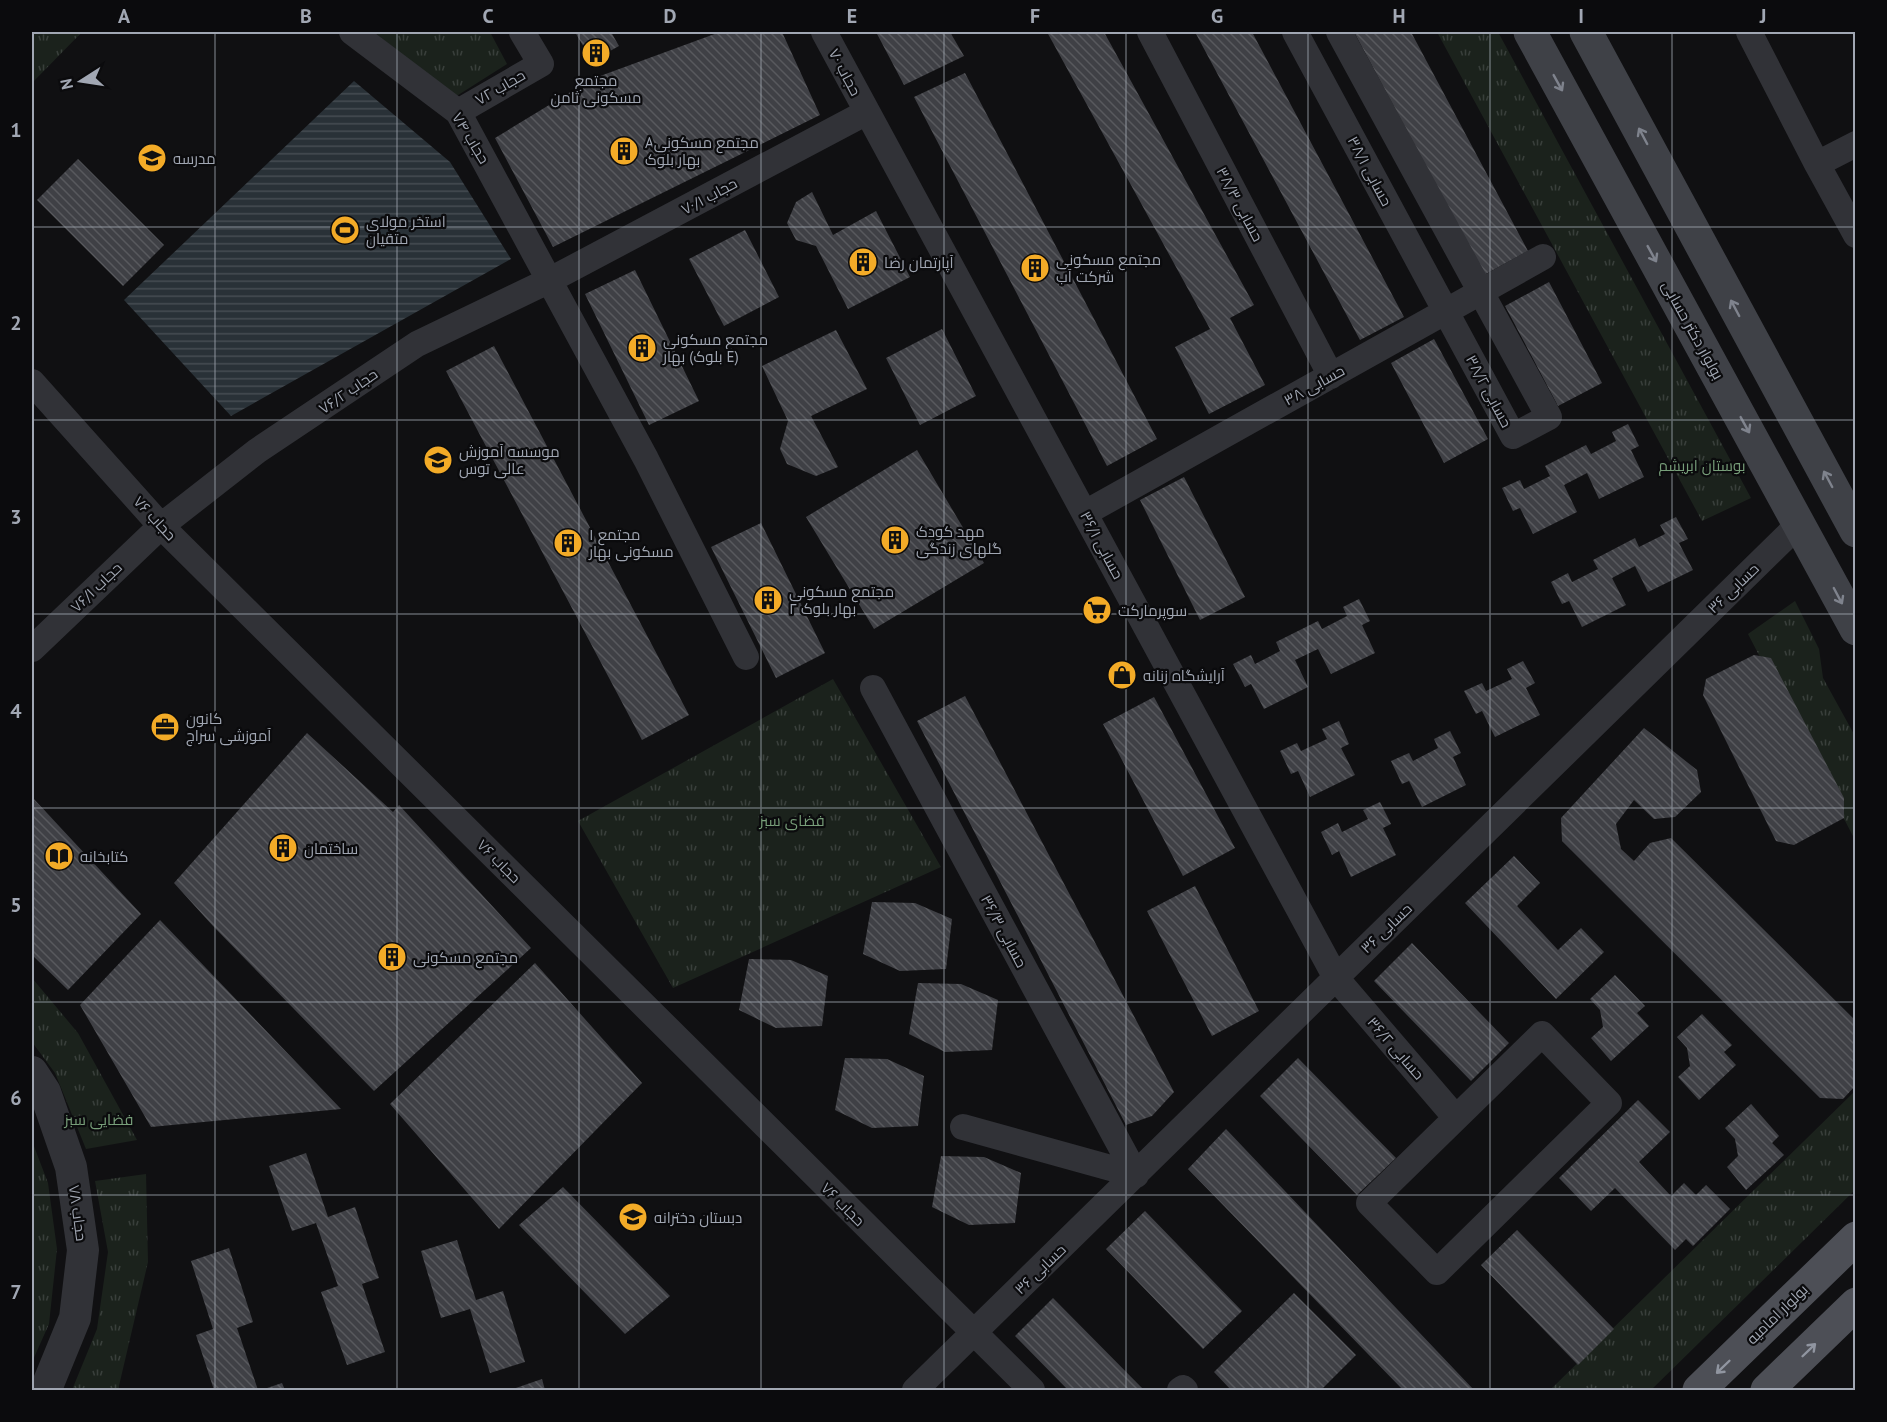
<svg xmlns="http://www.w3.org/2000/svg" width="1887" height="1422" font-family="'PT Sans',Cairo,sans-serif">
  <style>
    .park { fill: url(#park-tufts) }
    .water { fill: url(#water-rules) }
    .building { fill: url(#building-back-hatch) }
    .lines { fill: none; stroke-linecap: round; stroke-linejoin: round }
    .minor { stroke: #313237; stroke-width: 26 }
    .tertiary { stroke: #313237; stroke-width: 32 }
    .secondary { stroke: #3f4147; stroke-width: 33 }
    .primary { stroke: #4d4f56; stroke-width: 33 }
    .oneway { stroke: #7f838d }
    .oneway2 { stroke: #9095a0 }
    .grid { fill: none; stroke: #a1a7b3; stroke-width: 1.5; stroke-opacity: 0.55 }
    .labels { text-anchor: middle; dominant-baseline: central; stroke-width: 4.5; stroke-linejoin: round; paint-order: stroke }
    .street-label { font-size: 15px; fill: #a1a7b3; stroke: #0b0b0d }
    .poi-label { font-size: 15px; fill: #a1a7b3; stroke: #0b0b0d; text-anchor: start }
    .park-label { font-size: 15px; fill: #789f7a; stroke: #0b0b0d }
    .neatline { fill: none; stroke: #a1a7b3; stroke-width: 2 }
    .grid-label { font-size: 20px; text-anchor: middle; font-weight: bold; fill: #a1a7b3 }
  </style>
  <defs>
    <pattern id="park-tufts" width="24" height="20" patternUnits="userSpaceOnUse" patternTransform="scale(1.5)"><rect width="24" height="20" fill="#1b221c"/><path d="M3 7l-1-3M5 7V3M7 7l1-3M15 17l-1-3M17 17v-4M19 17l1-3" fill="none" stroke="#393f3b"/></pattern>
    <pattern id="water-rules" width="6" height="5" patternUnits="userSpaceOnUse" patternTransform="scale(1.5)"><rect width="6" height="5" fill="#293137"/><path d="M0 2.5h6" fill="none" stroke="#454c52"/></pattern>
    <pattern id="building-back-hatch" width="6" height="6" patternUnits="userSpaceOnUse" patternTransform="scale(1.5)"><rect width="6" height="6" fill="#3f4045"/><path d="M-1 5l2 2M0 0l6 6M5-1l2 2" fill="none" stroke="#58595d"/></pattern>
  </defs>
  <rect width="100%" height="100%" fill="#101012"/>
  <!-- park -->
  <path class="park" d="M32,32H82L32,83Z
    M374,32H490L507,64L455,97Z
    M1437,32H1498L1751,498L1702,521Z
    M1795,601L1819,649L1823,678L1855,736V840L1748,634Z
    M833,679L941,867L673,988L578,821Z
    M32,978L78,1033L137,1140L86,1149L55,1073L32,1042Z
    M1855,1091V1190L1651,1390H1550Z
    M32,1141L48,1183L57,1249L49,1324L32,1362Z
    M146,1174L148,1262L118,1390H72L97,1329L108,1252L95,1181Z"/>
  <!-- water -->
  <path class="water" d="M354,81L450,162L511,259L231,416L124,300Z"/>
  <!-- building -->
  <path class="building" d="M575,32H611L619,46L592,61Z
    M720,32H782L820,115L553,247L495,138L592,79Z
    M876,32H950L964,56L904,85Z
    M1047,32H1104L1254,305L1230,318L1265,385L1209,414L1175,347L1210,329Z
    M1195,32H1252L1404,317L1360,340Z
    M1354,32H1411L1528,251L1484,275Z
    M965,73L1157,439L1107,466L914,97Z
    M78,159L164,245L123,286L37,200Z
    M812,192L833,235L876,211L910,277L848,309L816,246L796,240L787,223L796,202Z
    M745,230L779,297L724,326L689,259Z
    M635,270L699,401L649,425L585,294Z
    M1549,282L1602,383L1558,406L1505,306Z
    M942,329L976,396L920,425L886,358Z
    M836,330L867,389L811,416L838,467L816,476L787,464L780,449L788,421L762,366Z
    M1434,339L1488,439L1444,463L1391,363Z
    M494,346L689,715L642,740L446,371Z
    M1628,424L1639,446L1631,450L1644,477L1599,499L1587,473L1564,485L1577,512L1533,534L1520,508L1513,511L1502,488L1520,480L1524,489L1550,476L1545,466L1586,445L1591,454L1616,441L1612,432Z
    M917,450L984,563L874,629L806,517Z
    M1184,477L1245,597L1200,620L1140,500Z
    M1676,517L1688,539L1679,543L1693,570L1648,592L1635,566L1612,578L1626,605L1582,627L1569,601L1562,604L1551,582L1568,573L1572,582L1598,569L1593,560L1635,538L1639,547L1665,534L1660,525Z
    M761,523L825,653L776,678L711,547Z
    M1359,599L1370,621L1362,625L1375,653L1331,674L1318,649L1295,660L1308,687L1264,709L1251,684L1245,687L1233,664L1251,655L1255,664L1280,651L1276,642L1318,621L1322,629L1347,616L1343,607Z
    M1754,655L1771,658L1844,798V818L1794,845L1776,841L1703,695L1706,679Z
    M1523,661L1535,683L1526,688L1540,715L1495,737L1482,711L1476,714L1464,691L1482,683L1486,691L1512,679L1507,669Z
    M965,696L1174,1092L1152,1116L1126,1125L917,721Z
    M1154,697L1235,848L1183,876L1103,724Z
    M1339,721L1349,744L1341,748L1355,775L1310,797L1298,771L1291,774L1280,751L1297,743L1301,751L1327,739L1322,729Z
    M1644,728L1697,770L1701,792L1675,817L1654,819L1634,800L1616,824L1621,849L1634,861L1650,843L1671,838L1856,1021V1085L1843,1099L1820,1098L1562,841L1561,818Z
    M1450,731L1461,753L1453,757L1466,785L1422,807L1409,781L1402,784L1391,761L1409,753L1413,761L1438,748L1434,739Z
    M307,733L393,812L399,805L531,948L374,1091L213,926L174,883Z
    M32,797L141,914L68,990L32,955Z
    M1380,802L1391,824L1383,828L1396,855L1351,877L1339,851L1332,855L1321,832L1338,823L1342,832L1368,819L1363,810Z
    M1514,856L1540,883L1517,906L1558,950L1581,928L1604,952L1556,999L1465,903Z
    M1195,886L1259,1011L1212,1036L1147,911Z
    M872,902L915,903L952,919L946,969L900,971L863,954Z
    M160,920L341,1109L151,1127L80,1005Z
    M1412,943L1509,1043L1471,1081L1374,981Z
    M749,959L791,960L828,976L822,1026L776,1028L739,1010Z
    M535,963L642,1083L499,1229L390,1104Z
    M1615,975L1645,1006L1637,1013L1649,1026L1611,1061L1591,1038L1603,1027L1600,1010L1590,999Z
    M918,983L961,984L998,1000L992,1050L945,1052L909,1034Z
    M1702,1014L1732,1045L1724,1052L1736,1065L1699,1100L1678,1077L1690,1066L1687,1048L1677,1037Z
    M845,1058L887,1059L924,1076L918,1126L872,1128L835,1110Z
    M1298,1058L1396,1158L1357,1195L1260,1096Z
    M1638,1100L1670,1132L1639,1162L1671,1196L1684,1183L1696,1195L1706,1185L1730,1209L1693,1246L1686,1239L1675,1250L1615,1188L1591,1211L1559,1178Z
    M1751,1104L1779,1136L1772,1143L1784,1155L1746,1190L1727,1167L1738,1156L1735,1139L1725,1128Z
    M1226,1129L1474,1390H1403L1188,1169Z
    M306,1153L328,1217L355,1207L379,1278L362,1284L385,1352L347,1365L321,1292L338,1286L316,1223L292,1231L269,1166Z
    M941,1156L984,1157L1021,1173L1015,1223L969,1225L932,1207Z
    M563,1187L670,1296L625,1334L519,1225Z
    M1145,1211L1242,1311L1203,1349L1106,1249Z
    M1517,1230L1614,1329L1578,1365L1481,1265Z
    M457,1240L476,1300L503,1291L525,1362L490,1373L470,1309L441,1318L421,1251Z
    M229,1248L253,1322L237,1328L258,1390H214L196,1335L213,1329L191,1261Z
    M1294,1293L1356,1355L1321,1390H1231L1214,1372Z
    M1053,1298L1144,1390H1068L1015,1336Z
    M542,1379L545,1390H510Z
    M282,1383L285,1390H261Z"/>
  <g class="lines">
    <!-- minor -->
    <path class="minor" d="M352,32L458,112L646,459L746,657
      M824,32L1336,978L1456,1118
      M1150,32L1331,376
      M1295,32L1513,436L1549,417L1339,32
      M1749,32L1817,164L1856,235
      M458,112L541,64L522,32
      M1817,164L1856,144
      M32,382L161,526L1032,1390
      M1085,513L1543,257
      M32,649L161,526L257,451L417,344L550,280L867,112
      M873,688L1136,1175
      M1542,1034L1609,1103L1437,1272L1369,1203Z
      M963,1127L1136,1175
      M915,1390L1799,524
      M1180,1390L1183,1388L1185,1390"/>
    <!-- tertiary -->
    <path class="tertiary" d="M32,1072L45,1092L71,1167L83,1250L75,1318L48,1384L43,1390"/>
    <!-- secondary -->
    <path class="secondary" d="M1530,32L1856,629
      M1586,32L1856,531"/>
    <!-- primary -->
    <path class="primary" d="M1699,1390L1856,1238
      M1767,1390L1856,1304"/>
  </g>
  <!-- one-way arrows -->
  <defs><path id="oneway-shaft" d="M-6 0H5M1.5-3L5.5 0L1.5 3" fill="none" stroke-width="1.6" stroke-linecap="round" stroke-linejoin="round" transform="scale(1.5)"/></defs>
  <g class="oneway">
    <use href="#oneway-shaft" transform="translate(1558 83) rotate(61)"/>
    <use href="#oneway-shaft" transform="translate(1643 136) rotate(-118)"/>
    <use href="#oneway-shaft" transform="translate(1652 254) rotate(61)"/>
    <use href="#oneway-shaft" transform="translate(1735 308) rotate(-118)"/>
    <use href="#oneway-shaft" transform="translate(1745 425) rotate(61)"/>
    <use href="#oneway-shaft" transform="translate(1828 479) rotate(-118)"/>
    <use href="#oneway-shaft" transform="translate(1838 596) rotate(62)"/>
  </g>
  <g class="oneway2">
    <use href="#oneway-shaft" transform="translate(1809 1350) rotate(-44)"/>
    <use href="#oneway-shaft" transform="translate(1723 1367) rotate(136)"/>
  </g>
  <!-- grid -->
  <path class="grid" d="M215,32V1390M397,32V1390M579,32V1390M761,32V1390M944,32V1390M1126,32V1390M1308,32V1390M1490,32V1390M1672,32V1390M32,227H1856M32,420H1856M32,614H1856M32,808H1856M32,1002H1856M32,1195H1856"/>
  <!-- icons -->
  <defs>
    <g id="building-disc" transform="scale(1.5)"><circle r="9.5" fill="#f3ab27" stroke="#0b0b0d"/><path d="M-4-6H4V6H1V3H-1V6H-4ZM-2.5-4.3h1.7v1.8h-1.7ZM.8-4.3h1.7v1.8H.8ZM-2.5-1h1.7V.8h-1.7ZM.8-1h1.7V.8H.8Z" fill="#111"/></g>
    <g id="school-disc" transform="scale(1.5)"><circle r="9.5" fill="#f3ab27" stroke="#0b0b0d"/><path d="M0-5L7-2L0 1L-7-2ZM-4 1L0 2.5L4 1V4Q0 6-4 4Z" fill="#111"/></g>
    <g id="stadium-disc" transform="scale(1.5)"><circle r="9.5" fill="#f3ab27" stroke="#0b0b0d"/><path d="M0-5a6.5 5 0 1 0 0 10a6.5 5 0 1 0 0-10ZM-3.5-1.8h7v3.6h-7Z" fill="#111"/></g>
    <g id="university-disc" transform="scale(1.5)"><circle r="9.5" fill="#f3ab27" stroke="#0b0b0d"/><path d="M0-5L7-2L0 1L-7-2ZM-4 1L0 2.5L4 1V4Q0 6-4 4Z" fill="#111"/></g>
    <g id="supermarket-disc" transform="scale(1.5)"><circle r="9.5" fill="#f3ab27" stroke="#0b0b0d"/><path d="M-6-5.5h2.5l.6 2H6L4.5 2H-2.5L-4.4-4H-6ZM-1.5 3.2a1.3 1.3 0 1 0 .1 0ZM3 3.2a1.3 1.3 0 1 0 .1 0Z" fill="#111"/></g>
    <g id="shop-disc" transform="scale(1.5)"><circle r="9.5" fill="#f3ab27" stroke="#0b0b0d"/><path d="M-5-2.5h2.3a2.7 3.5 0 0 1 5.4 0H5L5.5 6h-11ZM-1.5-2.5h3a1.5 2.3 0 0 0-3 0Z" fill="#111"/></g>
    <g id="office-disc" transform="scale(1.5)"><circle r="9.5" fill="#f3ab27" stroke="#0b0b0d"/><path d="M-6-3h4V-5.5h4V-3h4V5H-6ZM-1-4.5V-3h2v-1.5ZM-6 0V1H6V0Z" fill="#111"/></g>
    <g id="library-disc" transform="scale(1.5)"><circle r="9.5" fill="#f3ab27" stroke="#0b0b0d"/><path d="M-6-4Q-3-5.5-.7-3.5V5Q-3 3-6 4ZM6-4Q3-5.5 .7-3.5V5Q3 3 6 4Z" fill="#111"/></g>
  </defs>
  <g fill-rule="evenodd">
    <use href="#building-disc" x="596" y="53"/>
    <use href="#building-disc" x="624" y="151"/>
    <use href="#school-disc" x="152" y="158"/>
    <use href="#stadium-disc" x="345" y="230"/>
    <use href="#building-disc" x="863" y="262"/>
    <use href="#building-disc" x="1035" y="268"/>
    <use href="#building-disc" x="642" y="348"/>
    <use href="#university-disc" x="438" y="460"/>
    <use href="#building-disc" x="895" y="540"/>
    <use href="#building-disc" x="568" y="543"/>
    <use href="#building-disc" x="768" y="600"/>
    <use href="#supermarket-disc" x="1097" y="610"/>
    <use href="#shop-disc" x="1122" y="675"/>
    <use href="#office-disc" x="165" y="727"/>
    <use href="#building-disc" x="283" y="848"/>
    <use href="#library-disc" x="59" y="856"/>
    <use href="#building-disc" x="392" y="957"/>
    <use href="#school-disc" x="633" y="1217"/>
  </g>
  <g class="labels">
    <!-- street labels -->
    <g class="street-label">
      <text transform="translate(845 72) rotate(62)">حجاب ۷۰</text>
      <text transform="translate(500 87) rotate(-30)">حجاب ۷۲</text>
      <text transform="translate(471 138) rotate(59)">حجاب ۷۴</text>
      <text transform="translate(1370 171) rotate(62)">حسابی ۳۸/۱</text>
      <text transform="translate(709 196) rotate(-28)">حجاب ۷۰/۱</text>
      <text transform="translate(1240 204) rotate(62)">حسابی ۳۸/۳</text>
      <text transform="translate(1693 330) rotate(61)">بولوار دکتر حسابی</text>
      <text transform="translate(1314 385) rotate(-29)">حسابی ۳۸</text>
      <text transform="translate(348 391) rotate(-34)">حجاب ۷۶/۲</text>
      <text transform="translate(1489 391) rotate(62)">حسابی ۳۸/۲</text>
      <text transform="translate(155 518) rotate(47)">حجاب ۷۶</text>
      <text transform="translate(1102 545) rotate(62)">حسابی ۳۶/۱</text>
      <text transform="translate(96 587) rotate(-44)">حجاب ۷۶/۱</text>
      <text transform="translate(1733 588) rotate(-44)">حسابی ۳۶</text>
      <text transform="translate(499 861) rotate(45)">حجاب ۷۶</text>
      <text transform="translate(1386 928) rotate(-44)">حسابی ۳۶</text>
      <text transform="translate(1004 931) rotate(62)">حسابی ۳۶/۳</text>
      <text transform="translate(1396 1048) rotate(49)">حسابی ۳۶/۲</text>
      <text transform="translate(843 1204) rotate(45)">حجاب ۷۶</text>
      <text transform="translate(78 1213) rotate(82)">حجاب ۷۸</text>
      <text transform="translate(1040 1269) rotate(-44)">حسابی ۳۶</text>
      <text transform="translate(1777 1314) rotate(-44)">بولوار امامیه</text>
    </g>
    <!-- poi labels -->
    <g class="poi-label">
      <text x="596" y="80" text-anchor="middle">مجتمع<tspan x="596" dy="17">مسکونی ثامن</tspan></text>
      <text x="645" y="142">Aمجتمع مسکونی<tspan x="645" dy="17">بهار بلوک</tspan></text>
      <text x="173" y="158">مدرسه</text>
      <text x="366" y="221">استخر مولای<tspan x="366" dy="17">متقیان</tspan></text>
      <text x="1056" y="259">مجتمع مسکونی<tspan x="1056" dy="17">شرکت آب</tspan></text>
      <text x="884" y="262">آپارتمان رضا</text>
      <text x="663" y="339">مجتمع مسکونی<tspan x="663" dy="17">بهار (بلوک E)</tspan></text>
      <text x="459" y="451">موسسه آموزش<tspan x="459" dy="17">عالی توس</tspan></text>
      <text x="916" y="531">مهد کودک<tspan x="916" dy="17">گلهای زندگی</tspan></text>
      <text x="589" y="534">۱ مجتمع<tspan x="589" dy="17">مسکونی بهار</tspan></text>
      <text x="789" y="591">مجتمع مسکونی<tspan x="789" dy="17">بهار بلوک ۲</tspan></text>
      <text x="1118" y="610">سوپرمارکت</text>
      <text x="1143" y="675">آرایشگاه زنانه</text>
      <text x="186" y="718">کانون<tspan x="186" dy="17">آموزشی سراج</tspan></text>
      <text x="304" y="848">ساختمان</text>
      <text x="80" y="856">کتابخانه</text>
      <text x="413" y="957">مجتمع مسکونی</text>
      <text x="654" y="1217">دبستان دخترانه</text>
    </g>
    <!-- park labels -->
    <g class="park-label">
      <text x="1702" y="465">بوستان ابریشم</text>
      <text x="792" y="820">فضای سبز</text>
      <text x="99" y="1119">فضایی سبز</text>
    </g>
  </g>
  <!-- border -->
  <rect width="1887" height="1422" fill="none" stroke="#0b0b0d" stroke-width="66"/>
  <!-- north arrow -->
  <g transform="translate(81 81) rotate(258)" stroke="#0b0b0d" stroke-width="4.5" paint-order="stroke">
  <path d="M0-4.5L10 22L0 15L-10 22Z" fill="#a1a7b3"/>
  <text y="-9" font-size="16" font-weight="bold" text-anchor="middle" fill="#a1a7b3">N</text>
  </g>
  <rect x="33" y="33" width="1821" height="1356" class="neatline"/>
  <g class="grid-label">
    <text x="124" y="23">A</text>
    <text x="306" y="23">B</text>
    <text x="488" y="23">C</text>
    <text x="670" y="23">D</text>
    <text x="852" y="23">E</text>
    <text x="1035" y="23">F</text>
    <text x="1217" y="23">G</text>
    <text x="1399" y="23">H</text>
    <text x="1581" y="23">I</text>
    <text x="1763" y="23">J</text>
    <text x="16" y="137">1</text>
    <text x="16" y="330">2</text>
    <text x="16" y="524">3</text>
    <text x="16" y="718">4</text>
    <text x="16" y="912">5</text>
    <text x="16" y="1105">6</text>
    <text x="16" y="1299">7</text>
  </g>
</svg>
